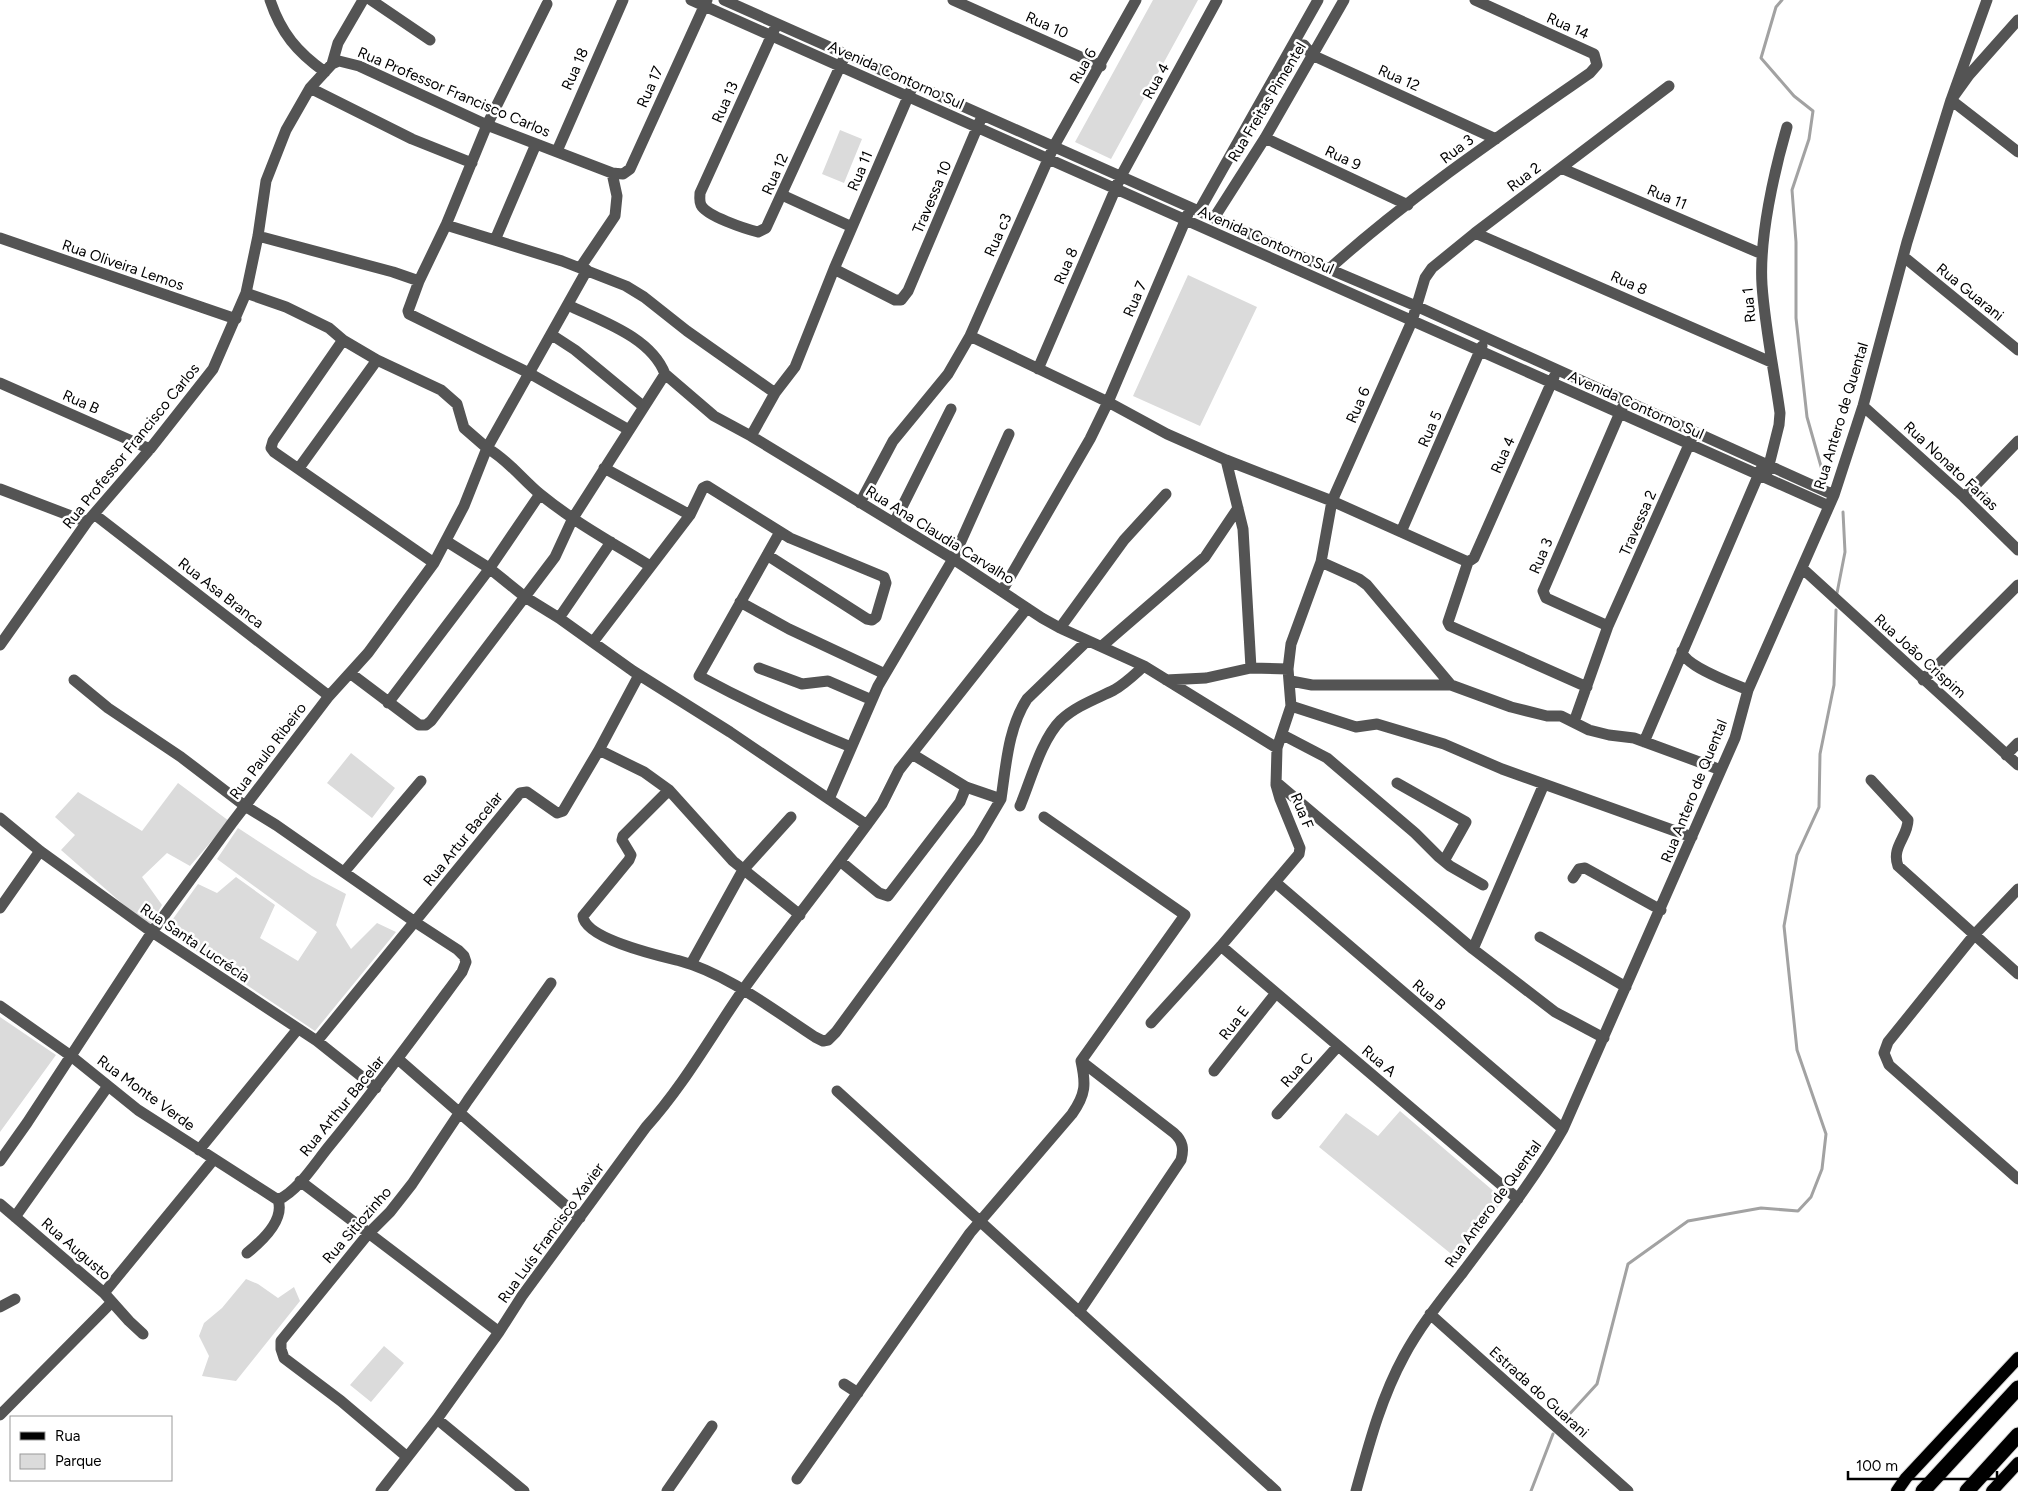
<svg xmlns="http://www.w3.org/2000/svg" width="2018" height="1491" font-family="Figtree,sans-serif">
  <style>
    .green { fill: #dbdbdb }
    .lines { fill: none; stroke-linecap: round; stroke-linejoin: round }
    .stream { stroke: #a2a2a2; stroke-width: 3 }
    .major-casing { stroke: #dbdbdb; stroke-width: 14 }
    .highway-casing { stroke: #dbdbdb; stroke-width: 17 }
    .minor { stroke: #545454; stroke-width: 11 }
    .major { stroke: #000; stroke-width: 12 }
    .highway { stroke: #000; stroke-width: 15 }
    .labels { text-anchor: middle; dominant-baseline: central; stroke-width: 5; stroke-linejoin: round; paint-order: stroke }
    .street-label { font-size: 15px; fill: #000; stroke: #fff }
  </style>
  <rect width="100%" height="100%" fill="#fff"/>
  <!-- green -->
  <path class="green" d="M1153,0H1198L1111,159L1075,142Z
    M840,130L862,139L844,183L822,174Z
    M1188,275L1257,307L1200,426L1133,396Z
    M351,753L395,788L372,818L327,783Z
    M178,783L229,821L190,866L167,853L142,877L162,905L149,927L61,850L75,835L55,817L78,792L142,831Z
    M238,828L312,876L346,894L336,925L351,949L377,923L396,932L315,1031L165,930L198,884L217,893L236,877L275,905L260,938L298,961L317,932L217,859Z
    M0,1017L56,1055L0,1132Z
    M1400,1111L1504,1200L1455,1257L1319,1147L1346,1113L1378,1136Z
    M246,1279L258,1284L278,1298L294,1287L300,1301L236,1381L202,1376L209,1356L199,1336L204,1323L222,1308Z
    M384,1346L404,1363L371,1402L350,1385Z"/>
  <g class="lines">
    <!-- stream -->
    <path class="stream" d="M1782,0L1776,7L1761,58L1794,96L1813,111L1809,139L1792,190L1796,242V318L1807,417L1824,477
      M1837,593L1845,552L1843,512
      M1565,1419L1597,1384L1628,1264L1688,1221L1761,1208L1798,1211L1811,1197L1822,1169L1826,1134L1797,1050L1784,926L1797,855L1819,807L1820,754L1834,685L1836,610
      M1531,1491L1553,1434"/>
    <!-- major casing -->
    <g class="major-casing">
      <path id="major" d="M1897,1491L1906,1478L2018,1358
        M1992,1491L2018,1463"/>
    </g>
    <!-- highway casing -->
    <g class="highway-casing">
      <path id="highway" d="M1923,1491L2018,1388
        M1967,1491L2018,1435"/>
    </g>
    <!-- minor -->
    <path class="minor" d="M270,0C281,33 297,52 325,72
      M371,0L430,40
      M691,0L1829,506
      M724,0L1329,269L1416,306L1834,495
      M953,0L1101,66
      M1987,0L1951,100L2018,152
      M775,28L700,193C700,197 699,201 701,205C706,216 746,229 758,232L766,228L843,60
      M1293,45H1304L1312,55L1496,139
      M332,64L338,43L363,0
      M310,88L412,139L472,163
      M911,90L834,269L795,367L775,393L751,436L953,559L1042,618L1060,628L1144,666L1277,748
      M1265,138L1408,205
      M557,151L623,0
      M1561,168L1762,254
      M782,195L852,227
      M1199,211L1318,0
      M1214,218L1265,138L1344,0
      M446,225L487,125L547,4
      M1475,233L1771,362
      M258,236L393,272L419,281L446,225L562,261L626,286L644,297L687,331L775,393
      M0,238L236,319
      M495,240L536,144
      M1904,257L2018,350
      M580,268L615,216L617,196L612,173
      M834,269L895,300H901L908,291L980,121
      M1329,269C1410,196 1501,135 1590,73L1597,65L1594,54L1475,0
      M419,281L408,311L409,314L529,373L629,430
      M246,293L286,307L329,328L343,340L377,360L441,390L457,404L464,428L487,448L587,270
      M568,305C601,321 651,337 665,374
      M552,335L575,350L644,407
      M970,336L1108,402L1167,434L1226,460L1332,501L1468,562L1474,558L1554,377
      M343,340L273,441L271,448L274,452L434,563
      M1038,369L1121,176L1217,0
      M0,383L150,449
      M1863,406L1964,497L2018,550
      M1226,460L1243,529L1251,668
      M299,468L377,360
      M604,468L690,515
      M1767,473L1779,425L1780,413C1774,370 1765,328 1762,285C1759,238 1774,172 1787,127
      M0,489L87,522
      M1964,497L2018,441
      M860,503L893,441L948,374L970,336L1054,146L1136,0
      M94,514L329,696
      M894,523L951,409
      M780,532L699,676C749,703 799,726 851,747
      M1401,532L1482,346
      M446,541L489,568L525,597L559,618L633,671L730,732L867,825
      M1321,562L1359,579L1367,585L1451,685
      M1468,562L1448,622L1450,626L1587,687
      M1803,569L2018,765
      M1002,591L1090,439L1108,402L1188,214
      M740,602L789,629L885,674
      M559,618L611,542
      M1608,626L1546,598L1543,591L1622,408
      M1060,628L1124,540L1166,494
      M593,642L690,515L703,488L707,486L790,538L884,577L886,583L876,617L872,620L867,619L767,555
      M0,645L87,522L150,449L213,369L246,293L258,236L266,181L286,130L310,88L332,64L339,61L359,66L487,125L612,173L623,174L630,169L707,0
      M1102,646L1205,557L1238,508
      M1682,651C1684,666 1734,684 1748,690
      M759,668L802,684L828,681L872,700
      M350,673L419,725H426L431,721L555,557L573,518L665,374L714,416L751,436
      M74,680L108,708L181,757L245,806L276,825L415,922L458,950L464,956L466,962L462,972C419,1030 376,1089 330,1145C315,1163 300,1189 278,1200C285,1220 262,1241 247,1253
      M1166,680L1206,678L1251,668L1288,669
      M1923,680L2018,585
      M1291,681L1312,685H1451L1511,707L1547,716H1561L1589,730L1609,735L1634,738L1721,770
      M388,703L487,572L540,494
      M1291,706L1356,727L1377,724L1444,744L1502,769L1692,837
      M1574,722L1608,626L1692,438
      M1283,735L1327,758L1415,833L1439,857L1450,866L1483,885
      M1644,742L1761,469
      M599,750L644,772L669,790L733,861L800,915
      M2006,755L2018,743
      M1871,780L1908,820C1908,837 1891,847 1898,866L2018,974
      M1276,782L1473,949L1555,1012L1604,1038
      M1397,783L1466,822L1444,861
      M966,787L1001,799
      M669,790L623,836L622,840L631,855L629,860L583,916C585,939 660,956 680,961C726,973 775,1011 815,1037L823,1041L828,1040L836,1032L978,838L1001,799C1006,766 1008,728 1027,699L1087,641
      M829,799L878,686L953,559L1009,434
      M1020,806C1031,780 1041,740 1061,720C1076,706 1096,699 1114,690C1125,684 1135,674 1144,666
      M0,818L40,851L152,932L317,1041L376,1088
      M840,861L879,893L888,896L960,802L966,787L912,754
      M344,872L421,781
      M1573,878L1579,869L1585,868L1661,910
      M1275,882L1563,1129
      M2018,889L1975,934L1888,1042L1884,1053L1889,1065L2018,1179
      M0,908L40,851
      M1540,937L1626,987
      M1221,946L1518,1199
      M1473,949L1544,784
      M691,964L743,870L791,817
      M0,1006L71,1056L138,1110L278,1200
      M1151,1023L1221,946L1299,854L1300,848L1280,799L1276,785L1277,748L1291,706L1288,669L1291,644L1321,562L1332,501L1412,321L1425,278L1432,268L1475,233L1669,86
      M317,1041L520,793L527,792L557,813L563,811L599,750L639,675
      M398,1059L580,1218
      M1214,1071L1276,993
      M837,1091L1276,1491
      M1277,1114L1338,1046
      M199,1150L297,1030
      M0,1161L27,1123L152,932L232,823L329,696L368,653L434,563L464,506L487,448C508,460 522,479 540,494C574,522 613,543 650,566
      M300,1181L499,1332
      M0,1204L104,1293L129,1321L143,1334
      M15,1217L108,1086
      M104,1293L214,1159
      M0,1307L15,1299
      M1079,1312L1181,1160C1184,1149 1183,1141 1174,1133L1081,1061
      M1430,1314L1628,1491
      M844,1384L858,1393
      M0,1415L111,1303
      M437,1419L524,1491
      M406,1456L341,1401L284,1358L281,1349V1341L368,1234L390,1212L412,1184L468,1100L551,983
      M797,1479L970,1233L1072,1114C1086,1094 1086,1084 1081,1061L1185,915L1044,817
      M381,1491L437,1419L499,1332L522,1296L646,1127C684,1085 711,1036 743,990C788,927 837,867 882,804L899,770L1027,608
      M667,1491L712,1426
      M1356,1491C1369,1444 1381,1398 1404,1356C1420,1326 1442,1299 1463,1272C1498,1225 1534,1180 1563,1129L1735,738L1748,690L1834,495L1863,406L1907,242L1951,100L1969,75L2018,20"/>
    <!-- major -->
    <use href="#major" class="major"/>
    <!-- highway -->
    <use href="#highway" class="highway"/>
  </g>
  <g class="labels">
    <!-- street labels -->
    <g class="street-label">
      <text transform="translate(1047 25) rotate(24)">Rua 10</text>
      <text transform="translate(1568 26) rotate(24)">Rua 14</text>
      <text transform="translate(1083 66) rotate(-60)">Rua 6</text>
      <text transform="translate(575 69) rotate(-66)">Rua 18</text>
      <text transform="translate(896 75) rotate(24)">Avenida Contorno Sul</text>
      <text transform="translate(1399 78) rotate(24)">Rua 12</text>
      <text transform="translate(1156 81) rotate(-61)">Rua 4</text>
      <text transform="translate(650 87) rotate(-66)">Rua 17</text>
      <text transform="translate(454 92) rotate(23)">Rua Professor Francisco Carlos</text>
      <text transform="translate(725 102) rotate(-66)">Rua 13</text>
      <text transform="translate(1267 102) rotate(-59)">Rua Freitas Pimentel</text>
      <text transform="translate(1457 149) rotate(-37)">Rua 3</text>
      <text transform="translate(1343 158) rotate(25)">Rua 9</text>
      <text transform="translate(860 171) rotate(-67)">Rua 11</text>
      <text transform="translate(775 174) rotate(-66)">Rua 12</text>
      <text transform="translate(1524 177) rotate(-37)">Rua 2</text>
      <text transform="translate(932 197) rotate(-67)">Travessa 10</text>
      <text transform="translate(1667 197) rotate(23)">Rua 11</text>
      <text transform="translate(998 235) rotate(-66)">Rua c3</text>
      <text transform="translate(1266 240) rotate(24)">Avenida Contorno Sul</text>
      <text transform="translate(123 265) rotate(19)">Rua Oliveira Lemos</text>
      <text transform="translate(1066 266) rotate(-67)">Rua 8</text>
      <text transform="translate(1629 283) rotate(24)">Rua 8</text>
      <text transform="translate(1970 292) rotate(39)">Rua Guarani</text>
      <text transform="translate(1135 299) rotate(-67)">Rua 7</text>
      <text transform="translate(1749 305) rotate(-95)">Rua 1</text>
      <text transform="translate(81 402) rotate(24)">Rua B</text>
      <text transform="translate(1358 405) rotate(-66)">Rua 6</text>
      <text transform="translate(1636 405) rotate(24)">Avenida Contorno Sul</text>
      <text transform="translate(1841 416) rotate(-73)">Rua Antero de Quental</text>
      <text transform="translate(1430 429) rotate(-66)">Rua 5</text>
      <text transform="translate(131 446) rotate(-51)">Rua Professor Francisco Carlos</text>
      <text transform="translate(1503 455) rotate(-66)">Rua 4</text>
      <text transform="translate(1951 466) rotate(43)">Rua Nonato Farias</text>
      <text transform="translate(1638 523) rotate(-66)">Travessa 2</text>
      <text transform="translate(940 535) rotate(32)">Rua Ana Claudia Carvalho</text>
      <text transform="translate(1541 556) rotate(-67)">Rua 3</text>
      <text transform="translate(221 593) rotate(38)">Rua Asa Branca</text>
      <text transform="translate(1920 656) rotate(42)">Rua João Crispim</text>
      <text transform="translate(268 751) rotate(-53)">Rua Paulo Ribeiro</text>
      <text transform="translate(1694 791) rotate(-68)">Rua Antero de Quental</text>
      <text transform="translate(1302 811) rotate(68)">Rua F</text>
      <text transform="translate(463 839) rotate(-51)">Rua Artur Bacelar</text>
      <text transform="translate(195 943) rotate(34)">Rua Santa Lucrécia</text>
      <text transform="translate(1429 995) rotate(41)">Rua B</text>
      <text transform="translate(1234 1023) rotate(-52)">Rua E</text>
      <text transform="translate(1379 1061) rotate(40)">Rua A</text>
      <text transform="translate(1297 1070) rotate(-48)">Rua C</text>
      <text transform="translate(146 1093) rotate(36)">Rua Monte Verde</text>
      <text transform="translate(342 1106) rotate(-51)">Rua Arthur Bacelar</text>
      <text transform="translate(1493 1204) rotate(-54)">Rua Antero de Quental</text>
      <text transform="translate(357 1225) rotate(-49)">Rua Sitiozinho</text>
      <text transform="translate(551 1233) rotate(-54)">Rua Luís Francisco Xavier</text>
      <text transform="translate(76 1249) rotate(41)">Rua Augusto</text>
      <text transform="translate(1539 1392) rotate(42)">Estrada do Guarani</text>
    </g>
  </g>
  <!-- legend -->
  <rect x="10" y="1416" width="162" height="65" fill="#ffffff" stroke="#999999"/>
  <rect x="20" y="1432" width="25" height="8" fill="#000000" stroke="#999999"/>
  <text x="55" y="1441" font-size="15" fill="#000000">Rua</text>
  <rect x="20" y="1454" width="25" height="15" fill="#dbdbdb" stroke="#999999"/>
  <text x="55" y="1466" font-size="15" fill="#000000">Parque</text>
  <!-- scale -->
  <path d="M1848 1471v8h149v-8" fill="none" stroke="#000000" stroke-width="2.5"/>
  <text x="1856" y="1471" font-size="15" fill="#000000" stroke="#ffffff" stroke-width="4" paint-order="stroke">100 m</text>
</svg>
